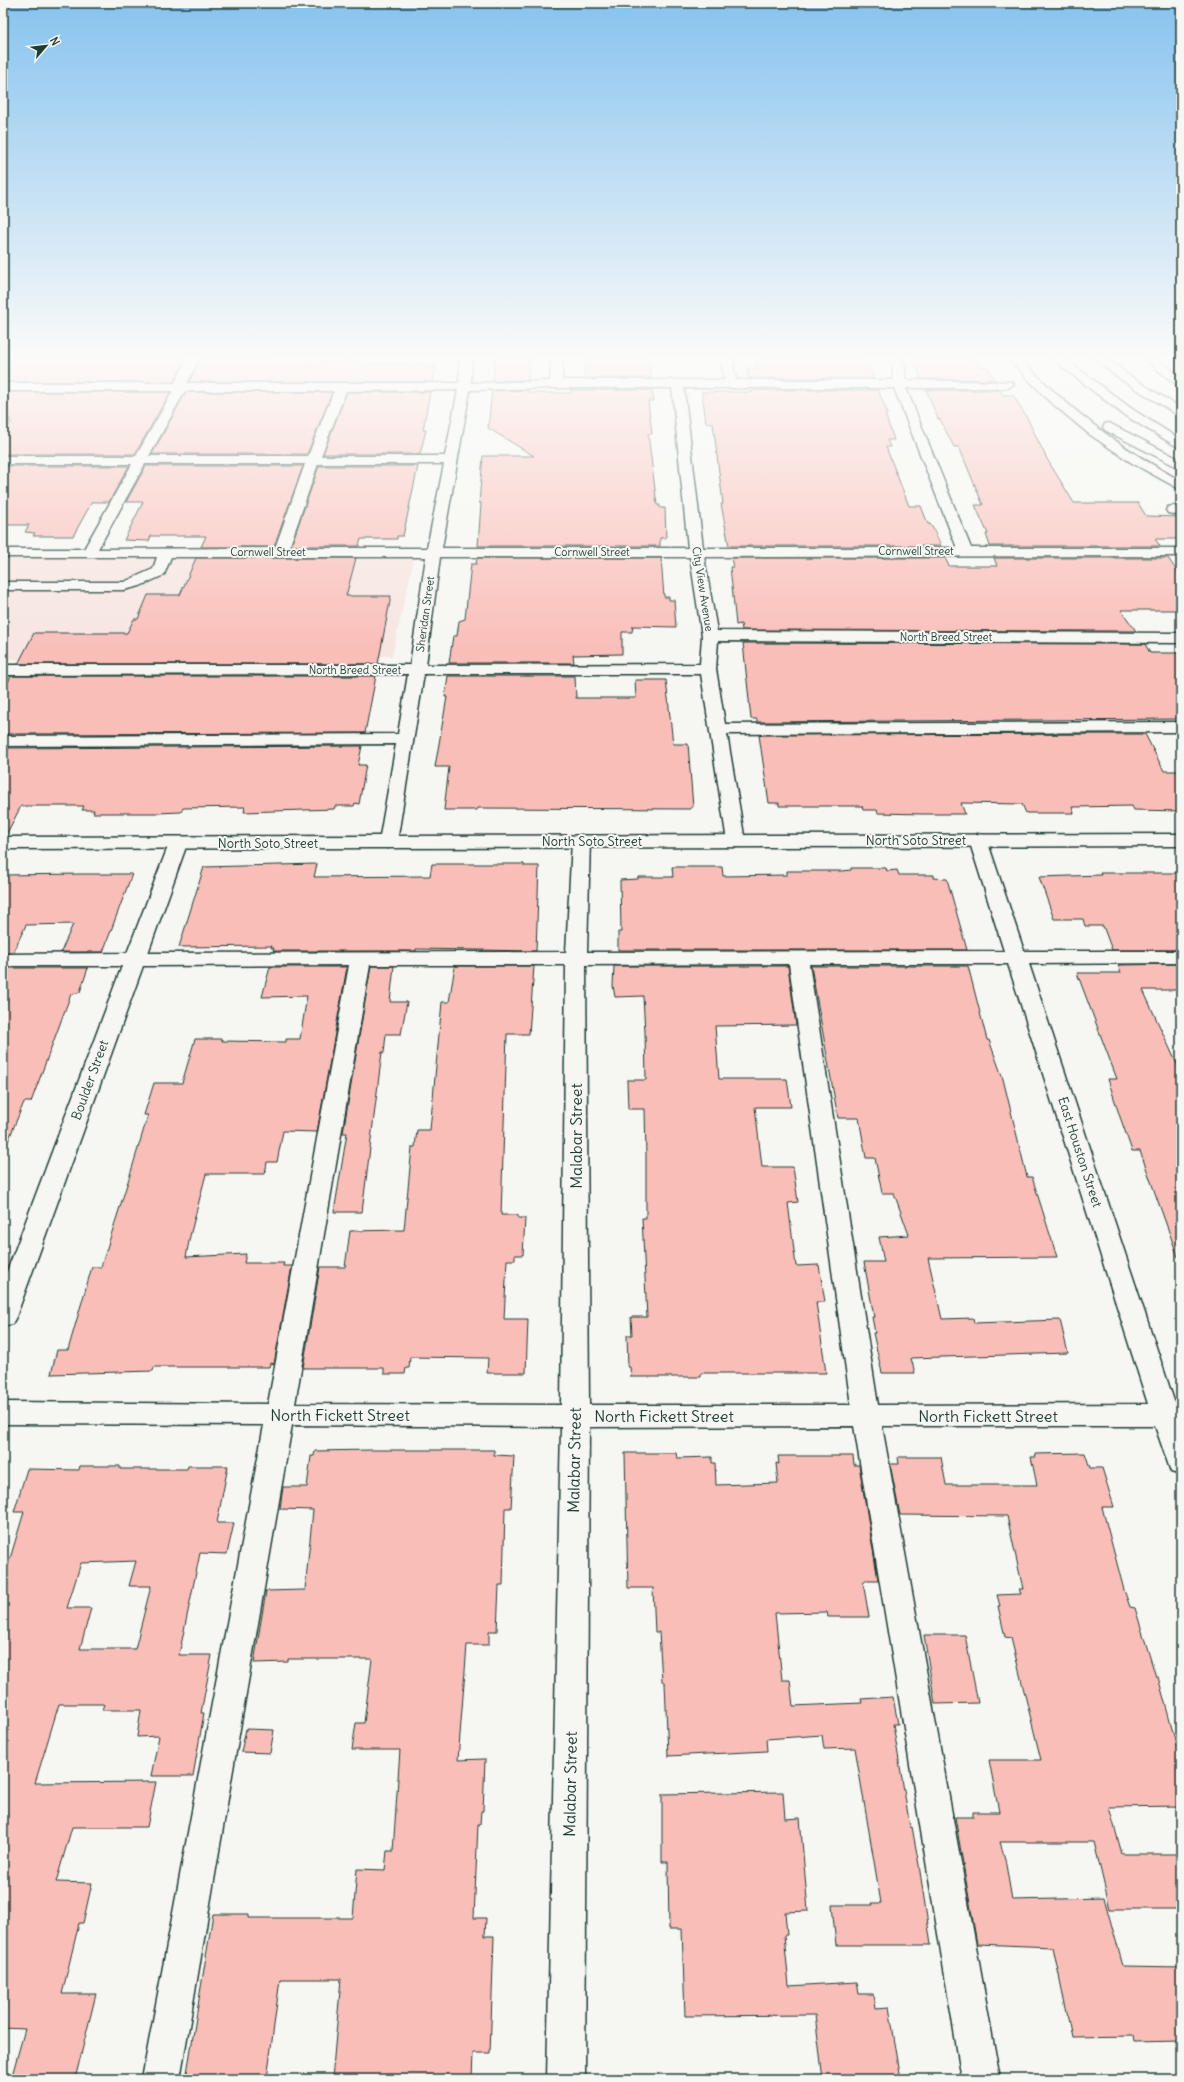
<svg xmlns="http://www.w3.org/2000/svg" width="1184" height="2082" font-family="Delius,sans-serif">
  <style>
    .built { fill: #f7e5e1 }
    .building { fill: #fabeb9; stroke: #1f3d34; fill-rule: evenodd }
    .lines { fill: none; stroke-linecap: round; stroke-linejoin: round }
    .minor-casing { stroke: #1f3d34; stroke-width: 3 }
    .major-casing { stroke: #1f3d34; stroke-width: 3 }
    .highway-casing { stroke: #1f3d34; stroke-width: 3 }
    .minor { fill: #f6f6f2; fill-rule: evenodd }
    .major { fill: #f6f6f2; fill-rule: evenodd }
    .highway { fill: #f6f6f2; fill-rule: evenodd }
    .labels { text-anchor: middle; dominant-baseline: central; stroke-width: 4; stroke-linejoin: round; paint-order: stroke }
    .far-street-label { font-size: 11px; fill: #1f3d34; stroke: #f6f6f2 }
    .street-label { font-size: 13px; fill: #1f3d34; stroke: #f6f6f2 }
    .near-street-label { font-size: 16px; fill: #1f3d34; stroke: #f6f6f2 }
  </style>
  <rect width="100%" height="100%" fill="#f6f6f2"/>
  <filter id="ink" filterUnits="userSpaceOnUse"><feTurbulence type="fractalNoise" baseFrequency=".025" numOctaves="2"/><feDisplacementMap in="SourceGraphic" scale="8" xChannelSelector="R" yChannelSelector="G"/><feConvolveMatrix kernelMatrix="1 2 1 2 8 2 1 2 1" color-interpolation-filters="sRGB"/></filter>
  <g filter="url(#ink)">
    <!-- built -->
    <path class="built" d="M3,558L414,559L392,656L3,659Z"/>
    <!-- building -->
    <path class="building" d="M3,358H186L174,382H3Z
      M201,358L271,359L270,362L363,361L362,364H423L428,365L427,367H436L433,382H189Z
      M495,358H530L528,380L493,381Z
      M584,358H648L651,378H585Z
      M756,358H866L874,378H749L747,368H756L755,364H758Z
      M913,359H975L979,367H987L995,380L921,379Z
      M528,390V393H571V390H652L654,401H648L652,434H648L657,505H660V508H665L666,538H660V546H478L481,503H479L483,456H534L488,428L492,391Z
      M752,390H878L888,414H885L894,440H887L890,447H886L909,506H921L928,524H930L934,530L941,546H729L721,504H723L713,423H706L702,392H753Z
      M926,390H1000L1003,395H1013L1027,418L1047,459L1074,503H1138L1146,516L1181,517V539H1155L1160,546H990L986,534H988L975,505H983L959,447H954L940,419H938Z
      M3,392H170L135,454H3V433L12,422H8L11,419H3Z
      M186,392H332L307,454H152Z
      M347,392H430L423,430H426L420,454H323Z
      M3,466H129L109,502H92L73,536H33L35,533L25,532L29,525H3Z
      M146,466H303L274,547H201L206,536H151L149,541L124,540L143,502H126Z
      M319,466H418L403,536H397V539H361L359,546H291Z
      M196,558H356L346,596H391L378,664H18L34,633H127L134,619H138L148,595H180Z
      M477,558H661L664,597H669V600H674L676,627L633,626L632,632H622V654L573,655L574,663H449L453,636H457L459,621L465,619L471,564H476Z
      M731,558H945L949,566H997L994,558H1168L1181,577V610H1121L1136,631L742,630L741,624L736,625L732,586L730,567H733Z
      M743,643L1145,644L1150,653H1181V719L757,722V719H751Z
      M11,676H376L365,733L3,734V692Z
      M448,676H575L576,698H636L635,680H666L673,744H688L693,807H691V809L478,808L477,810H444L449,767H435L447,697H445Z
      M1145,734L1164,771H1181V811L1134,810L1132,806L1072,807L1074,813H1026L1022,804L961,803L965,814H923L878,813L877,810H863L862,806H779V803H769L759,735Z
      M362,746L358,765H366L359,804L355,803L354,806H335L334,809L244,812L245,807L183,808L181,812L157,813H93L94,810H82L84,806H21L6,835L3,836V748Z
      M317,864L314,877L430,876L432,864H524V866H539L536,951L416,949V951H273L274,948H271L272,946L179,947L204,867Z
      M672,867H722L723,876L787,875V871H842L851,870V868H886L887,871L897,870L899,875H934V878L947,879L967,950H618V932H621L620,880L638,879V877H673Z
      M1100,873H1181V950H1112L1103,926H1085L1083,919H1054L1039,877L1101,875Z
      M83,874H132L103,952H61L73,924L26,925L13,952H3V875Z
      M1181,964V990H1143L1181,1073V1256L1178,1257L1140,1151H1132L1119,1114L1108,1079H1117L1077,973H1121L1118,965Z
      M371,966H394L390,1002H407L401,1034H386L384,1053L382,1052L362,1212H334L347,1133H343Z
      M455,966H534L529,1034H507L501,1215H518V1218H525L523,1255H515V1260H507L504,1319H528L526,1373H487L488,1358L410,1357L409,1368H406L405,1374H384V1368H303L320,1267H345L350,1231L404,1230L412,1147H415L417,1130H430L442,1002H449Z
      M614,966H788L796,1025L715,1026L719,1079H787L791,1107H755L762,1167H793L798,1202L788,1203L796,1266L819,1265L825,1302H816L826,1373H701V1377H631L630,1367H628L627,1335H632L631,1317H647L642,1218H646V1156L645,1109H628L627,1080H646L645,1032L643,996L615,997L613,986Z
      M811,966H968L987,1040H989L1003,1079L1027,1177H1032L1057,1257L928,1258L942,1319L973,1318L974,1323L1060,1320L1068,1353L911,1358L915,1373H882L873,1333H875L872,1317H874L864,1262H884L879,1237L909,1235L894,1193H882L875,1158H866L859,1118H838Z
      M270,967H347L317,1132L283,1131L277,1162H267L265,1174H206L190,1236L186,1257L246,1254L244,1263H284L283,1266H292L274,1364L270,1363L269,1367H154L153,1371L51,1374L57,1350H68L92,1267H101L130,1175L148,1115H144L154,1083H182L195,1039H222V1041L286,1042V1039H300L307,996L262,997Z
      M3,968H88L80,992L71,994L31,1102H24L4,1151Z
      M371,1450H494V1455L514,1456L511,1508H505L503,1585H499L497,1631H489V1645H467L458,1760L485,1759L483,1811H481L480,1824H478L474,1918H486L485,1936H494L490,2053H473L472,2079H332L341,1979H280L267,2079H186L213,1914H249V1918H353L357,1869L385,1870L387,1851H393L400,1750H352L356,1723H364L372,1659H288V1662L254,1663L266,1591L305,1590L313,1510L280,1509L283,1487H307L311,1456H314L315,1451Z
      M625,1453H676L677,1458L712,1457V1463H715L716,1485L778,1483L776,1463L779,1464L778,1456H853L854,1465H859L878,1580H865V1582H863L869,1617H828L827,1612L775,1613L782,1680H790L793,1706L862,1703L861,1699L893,1697L898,1724H893L910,1827H912L919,1865L931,1945H836L832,1905H873L872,1903H881L855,1748L824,1749L822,1735L766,1739L767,1751L668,1756L665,1683L662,1681L659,1632H655L653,1588H628Z
      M1085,1453L1090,1468H1102L1114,1507H1102L1124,1590L1130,1607L1135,1608L1156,1677H1158L1181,1762V1806L1109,1807L1122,1854H1181V1909H1110L1094,1842H1000L1005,1859L1012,1900L1104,1898L1123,1966L1181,1967V2041L1134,2042L1133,2036L1072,2037L1053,1947L977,1944L955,1817H973V1812H999L989,1760H1041L1011,1638L1005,1637L998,1606H1000L997,1595L1021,1594L1019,1589H1023L1007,1516L900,1515L890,1464H899L898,1457H941L946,1485H1037L1031,1457H1036L1035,1454Z
      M80,1466H120V1469H187L188,1466H228L217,1523H234L227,1554L200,1553L179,1655H212L201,1713H204L193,1776H151L159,1736L137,1737L141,1710H102L104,1704H59L35,1783L156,1782L147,1827H72L56,1882L92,1883L83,1923H79L62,1994H96L75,2079H11L25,2029L3,2028V1582L24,1512H14L27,1469L79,1470ZM136,1561L129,1586H151L135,1649H80L91,1608H67L81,1563Z
      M924,1635H965L978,1703L935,1704Z
      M246,1729L274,1730L270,1753L241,1752Z
      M783,1792L785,1819L800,1818L808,1911L785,1912L787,1935H784L789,1986L857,1982L859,1994H873L875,2008L889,2007L901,2079H823L815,2015L685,2016L682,1929H669L668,1862H662V1794Z"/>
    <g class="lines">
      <!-- minor casing -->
      <g class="minor-casing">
        <path id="minor" d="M188,358H200L187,383H459L460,358H472L471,383L550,381L551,358H563L562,380H725L720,358H732L736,380H893V366L889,358H901L905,366V380L1012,382L1014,384L1008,388H906L971,548H1181V556L704,557L717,631L1181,633V643L718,641L716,669L725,724L1181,722V732L727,734L745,841L743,845L736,847L729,845L727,841L701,674H424L397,842L395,846L388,848L381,846L379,842L396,744L3,746V736L398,734L408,674L3,675V665H410L426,557H171L164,575L140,586L124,590H3V582H124L153,569L157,557H3V549H84L132,464H3V456H136L173,391H3V383H175ZM556,388H672L688,548H442L470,390ZM684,388H894L957,548H703ZM458,390L445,456H321L346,391ZM185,391H334L308,456H149ZM145,464H305L275,548L98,549ZM318,464H444L427,548H289ZM440,557H690L702,636L700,664L426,665Z
          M1173,506L1181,508V516L1168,513L1166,510L1168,507Z
          M978,834L985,836L987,840L1024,951H1181V963L1029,964L1175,1404H1181V1475L1171,1472L1155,1426H882L1000,2079H962L854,1426L589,1427L585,2079H547L561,1427L292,1425L180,2079H142L264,1425L3,1424V1402L268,1404L349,965L143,966L16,1317L12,1324L3,1326V1282L122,966H3V954L127,953L169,844L171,840L178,838L185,840L187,844L148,953L566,952L572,841L574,837L581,835L588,837L590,841L587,952L1004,951L969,840L971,836ZM789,964L851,1405H589L586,965ZM809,964H1008L1148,1404L878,1405ZM370,965H566L561,1405L295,1404Z"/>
      </g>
      <!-- major casing -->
      <g class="major-casing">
        <path id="major" d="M1181,834V846L3,849V837Z"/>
      </g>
      <!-- highway casing -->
      <g class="highway-casing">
        <path id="highway" d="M1008,358H1020C1070,411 1118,446 1181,481V490L1132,463L1089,434L1048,400Z
          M1051,358H1064L1132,409L1181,440V449L1124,415Z
          M1094,358H1107L1128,375L1181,408V417L1120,379Z
          M1143,358H1156L1181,377V387L1177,385Z
          M1109,423L1181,460V469L1105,430L1103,427L1105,424Z"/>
      </g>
      <!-- minor -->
      <use href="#minor" class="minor"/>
      <!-- major -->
      <use href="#major" class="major"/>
      <!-- highway -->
      <use href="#highway" class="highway"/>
    </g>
  </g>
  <!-- sky -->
  <linearGradient id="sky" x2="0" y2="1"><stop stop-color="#87c3ef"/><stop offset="0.55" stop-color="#fbfbf9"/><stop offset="1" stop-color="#fbfbf9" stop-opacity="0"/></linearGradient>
  <rect width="1184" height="650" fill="url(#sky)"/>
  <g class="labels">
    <!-- far-street labels -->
    <g class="far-street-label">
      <text x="916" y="551">Cornwell Street</text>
      <text x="268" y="552">Cornwell Street</text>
      <text x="592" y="552">Cornwell Street</text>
      <text transform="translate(703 589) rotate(81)">City View Avenue</text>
      <text transform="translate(425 614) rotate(-82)">Sheridan Street</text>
      <text x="946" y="637">North Breed Street</text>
      <text x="355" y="670">North Breed Street</text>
    </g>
    <!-- street labels -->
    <g class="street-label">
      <text x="916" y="840">North Soto Street</text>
      <text x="592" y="841">North Soto Street</text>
      <text x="268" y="843">North Soto Street</text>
      <text transform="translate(90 1080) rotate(-70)">Boulder Street</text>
      <text transform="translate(1080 1152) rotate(72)">East Houston Street</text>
    </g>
    <!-- near-street labels -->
    <g class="near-street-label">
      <text transform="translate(576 1136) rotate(-90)">Malabar Street</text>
      <text x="340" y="1415">North Fickett Street</text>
      <text x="664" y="1416">North Fickett Street</text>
      <text x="988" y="1416">North Fickett Street</text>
      <text transform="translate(574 1460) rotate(-89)">Malabar Street</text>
      <text transform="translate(570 1784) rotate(-89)">Malabar Street</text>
    </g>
  </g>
  <!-- margin -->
  <rect width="1184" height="2082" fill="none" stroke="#f6f6f2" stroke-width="16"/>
  <rect x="8" y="8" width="1168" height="2066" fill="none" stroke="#1f3d34" stroke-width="1.5" filter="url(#ink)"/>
  <!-- north arrow -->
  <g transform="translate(46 46) rotate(62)" stroke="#f6f6f2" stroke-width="3" paint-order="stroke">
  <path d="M0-3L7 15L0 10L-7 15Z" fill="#1f3d34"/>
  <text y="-6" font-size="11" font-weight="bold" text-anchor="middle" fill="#1f3d34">N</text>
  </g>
</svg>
